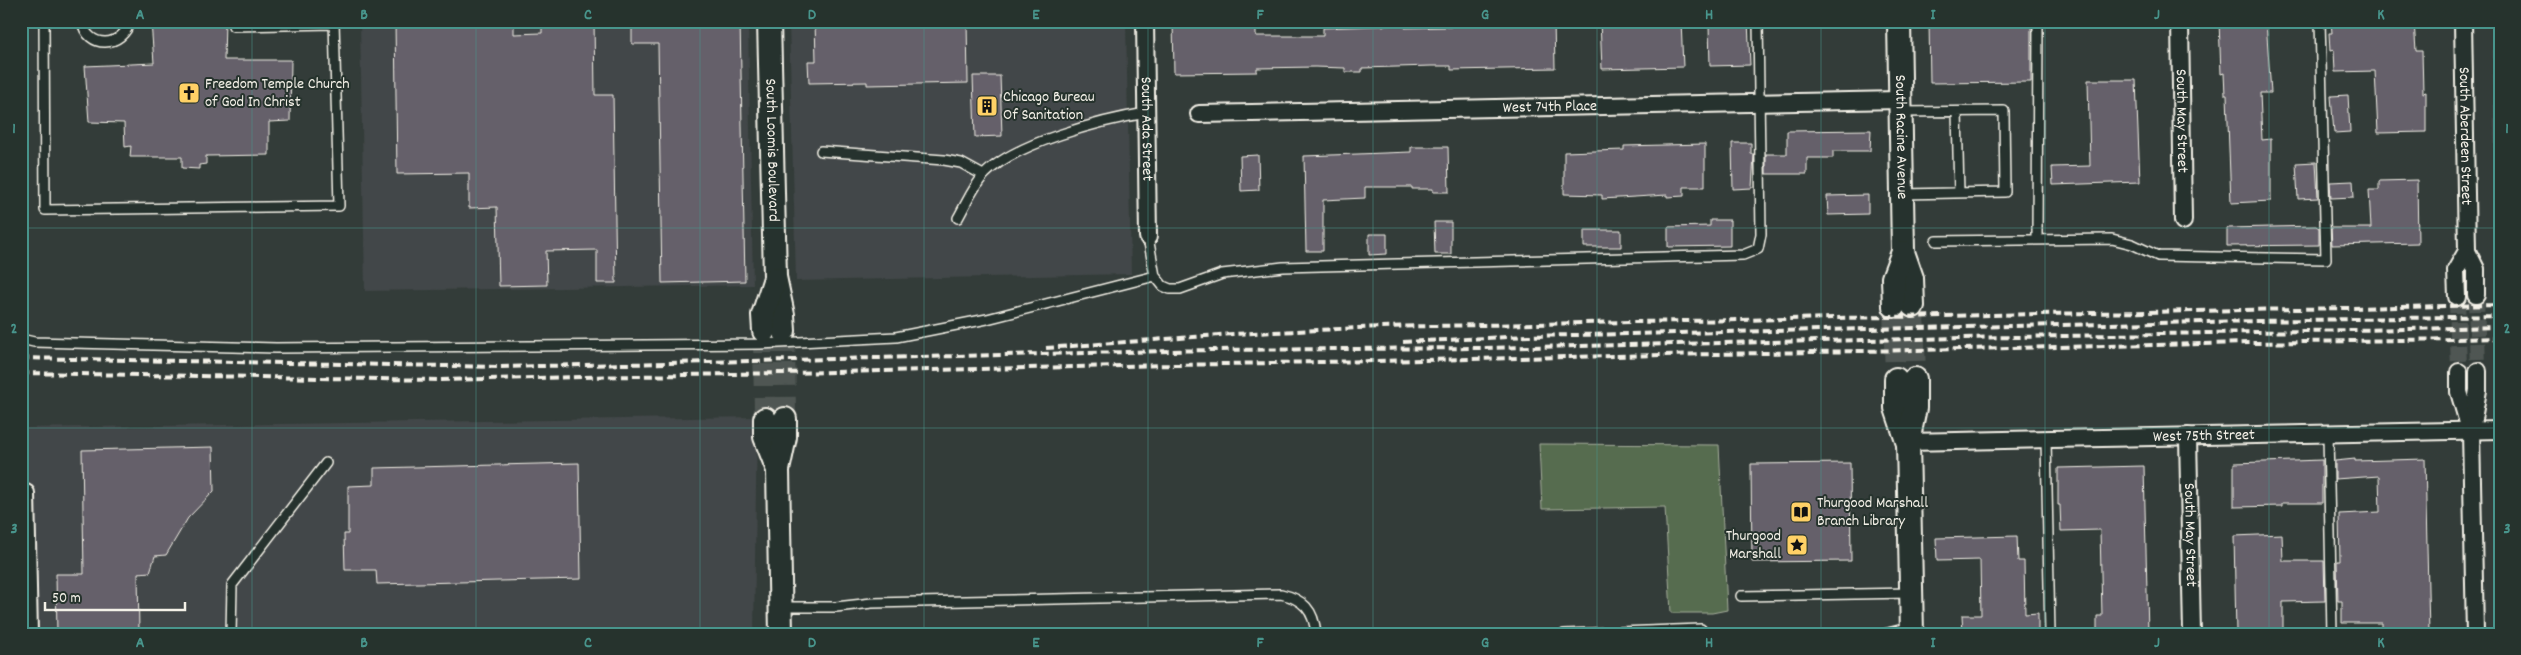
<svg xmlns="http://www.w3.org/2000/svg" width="2521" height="655" font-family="Dekko,sans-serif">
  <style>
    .built { fill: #424748 }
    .green { fill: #576c50; stroke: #a6ae9c }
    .building { fill: #65606b; stroke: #f4f1e8 }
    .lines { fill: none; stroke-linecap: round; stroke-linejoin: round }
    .street-tunnel { stroke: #505753; stroke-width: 16; stroke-dasharray: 16 8; stroke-linecap: butt }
    .secondary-tunnel { stroke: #505753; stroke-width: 22; stroke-dasharray: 22 11; stroke-linecap: butt }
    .lane-casing { stroke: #f4f1e8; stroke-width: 12 }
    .street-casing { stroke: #f4f1e8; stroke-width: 20 }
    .secondary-casing { stroke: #f4f1e8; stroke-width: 26 }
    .lane { stroke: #26332d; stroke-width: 9 }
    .street { stroke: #26332d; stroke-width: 16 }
    .secondary { stroke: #26332d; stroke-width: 22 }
    .rail { stroke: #f4f1e8; stroke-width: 4; stroke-dasharray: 8 4; stroke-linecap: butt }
    .grid { fill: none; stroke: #48958c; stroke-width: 1; stroke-opacity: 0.55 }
    .labels { text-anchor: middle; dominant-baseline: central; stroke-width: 4; stroke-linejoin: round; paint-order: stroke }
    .poi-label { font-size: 16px; fill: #f4f1e8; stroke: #26332d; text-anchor: start }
    .street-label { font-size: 16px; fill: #f4f1e8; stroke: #26332d }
    .neatline { fill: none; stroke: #48958c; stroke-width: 2 }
    .grid-label { font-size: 16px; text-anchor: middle; font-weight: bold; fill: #48958c }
  </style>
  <rect width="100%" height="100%" fill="#333c39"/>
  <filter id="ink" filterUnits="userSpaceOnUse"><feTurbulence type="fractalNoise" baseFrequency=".02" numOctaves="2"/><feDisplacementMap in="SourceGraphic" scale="10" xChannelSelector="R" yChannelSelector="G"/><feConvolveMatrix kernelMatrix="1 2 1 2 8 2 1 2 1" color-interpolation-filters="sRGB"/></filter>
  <g filter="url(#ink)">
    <!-- built -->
    <path class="built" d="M360,21H748L753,285L365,291Z
      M789,21H1126L1131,274L796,281Z
      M2492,21H2500V238H2496Z
      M757,417L754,634H21V428Z"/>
    <!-- green -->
    <path class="green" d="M1539,444L1719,445L1727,610L1712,613H1671L1665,507L1542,509Z"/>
    <!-- building -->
    <path class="building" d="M151,21H225L224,60H291L290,121L269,122V155L206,156V164L199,165V169L182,168V157H130L131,146L125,147L124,123L89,122L85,66L154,63Z
      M395,21H514V34L542,33V21H594L595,95H613L616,283H597V250L546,251L547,285L499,286L497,207L469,208V173L397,174Z
      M632,21H740L745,281L662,283L658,44H632Z
      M815,21H967L968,83L867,85V82L809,83L808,61H816Z
      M1173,21H1191V24L1256,23V36H1323V28L1405,25V28L1451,27V22L1554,21L1555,68L1451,70V66H1431L1362,68V72H1345V68L1315,67L1257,68V72L1174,73Z
      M1600,21H1681L1683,67L1602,69Z
      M1730,21H1748L1750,65L1710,66L1709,25H1731Z
      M1929,21H2031V82L1930,83Z
      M2219,21H2266L2271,93H2260L2262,140L2271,139V201L2231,203L2227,95H2225L2224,73L2221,74Z
      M2331,21H2414L2416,51H2422L2423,93L2426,92V132L2378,133L2375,71L2335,72L2334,50L2330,51L2329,33H2332Z
      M973,76H1000L1002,136L975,137Z
      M2088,80H2136L2140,182L2053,185L2052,167L2090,166Z
      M2348,95L2350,132L2334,133L2331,96Z
      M1871,130L1870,151H1833V158H1807V174H1766V154H1787V131Z
      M1732,143H1751V154H1754L1752,188L1733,189Z
      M1705,144V187H1684V196L1667,197V195L1602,199V195L1564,194V152L1624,150V146Z
      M1411,147H1448L1449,192H1433V189H1412V187H1365V198L1323,200V251H1306L1304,156L1411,152Z
      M1258,155L1259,190L1241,191L1240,156Z
      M2316,162L2318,198L2298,199L2296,163Z
      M2417,180L2418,243L2332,245L2331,228H2371L2369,190H2379V181Z
      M2353,181L2354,197L2331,198L2330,182Z
      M1868,195V214L1828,215L1827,196Z
      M1710,220H1730V246L1668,247V227L1710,226Z
      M1434,222H1451V254H1435Z
      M2316,226L2319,228V245L2227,246V228Z
      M1584,230H1621V247H1584Z
      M1369,234H1387V254L1369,255Z
      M213,447L214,491L188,518L166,555L155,556L150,572L138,573L139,634H57L56,574H84L82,450Z
      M2355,459V461L2425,459L2429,634H2382V623H2342V601H2338L2337,561H2340L2339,514L2380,512L2379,476L2335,479V461Z
      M2322,460V503H2282V506L2234,507V463Z
      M579,463L581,579L377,584L376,570H345L344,534H348V486L374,485V468Z
      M1850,463L1851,561L1752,562L1751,464Z
      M2144,466L2148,634H2097V616H2102L2100,530L2061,531L2060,505H2058V468Z
      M2282,534L2283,561H2324L2325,601L2283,602V633H2236L2234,536Z
      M2017,536L2018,561H2024L2025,614L2038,613V634H1963L1962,615H1981L1980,560L1937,561L1936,538Z"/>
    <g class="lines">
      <!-- street-tunnel -->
      <path class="street-tunnel" d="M2476,295L2478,371
        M2457,297L2459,372"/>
      <!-- secondary-tunnel -->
      <path class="secondary-tunnel" d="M1894,306L1896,379
        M1913,306L1915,379
        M764,331L765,419
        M784,331L785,419"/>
      <!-- lane casing -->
      <g class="lane-casing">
        <path id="lane" d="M44,21L45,210L339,206L334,21
          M82,21C87,50 123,48 130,21
          M233,26L334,24
          M1901,112L2004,111L2005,192L1903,194
          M1957,112L1959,193
          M821,151L944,160L961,163L983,175
          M958,218C966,204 973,187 984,175C1014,143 1103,120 1146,113
          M1148,237L1155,276L1163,286L1170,289H1180L1222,274L1283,267L1743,255L1758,249L1761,234L1758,21
          M2037,240L2038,21
          M1936,241L2112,239L2132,244L2158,256L2326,259L2320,21
          M21,339L34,342L276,348L760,344L896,337L987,319L1155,276
          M2328,434L2332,634
          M2046,440L2050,634
          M1741,596L1911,593
          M781,607H836L872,603L1281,594C1303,599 1314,610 1316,634
          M231,634L232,585L326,463
          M1564,634L1701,629L1705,634
          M1884,634L1911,627"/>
      </g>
      <!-- street casing -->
      <g class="street-casing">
        <g id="street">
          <path id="s1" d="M1145,21L1148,237"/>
          <path id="s2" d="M2180,21L2183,221"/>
          <path id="s3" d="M2463,21L2467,251L2476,269V295"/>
          <path id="s4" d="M1199,114L1900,100"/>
          <path d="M2457,297L2456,270L2467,251"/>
          <path d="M2459,372V392L2469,426"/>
          <path id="s5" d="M2188,436L2192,634"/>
          <path id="s6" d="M1908,442L2500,430"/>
          <path d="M26,493L29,634"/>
          <path d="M2475,634L2471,431L2478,390V371"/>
        </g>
      </g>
      <!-- secondary casing -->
      <g class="secondary-casing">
        <g id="secondary">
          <path id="s7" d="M769,21L775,277L783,315L784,331"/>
          <path id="s8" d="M1899,21L1903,252L1912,278L1913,306"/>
          <path d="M1894,306L1893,278L1903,252"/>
          <path d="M764,331L763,315L775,278"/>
          <path d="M1896,379V408L1907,441"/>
          <path d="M765,419V437L778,470"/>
          <path d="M781,634L778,470L785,437V419"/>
          <path d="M1912,634L1908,442L1915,408V379"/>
        </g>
      </g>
      <!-- lane -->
      <use href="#lane" class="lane"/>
      <!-- street -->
      <use href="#street" class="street"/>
      <!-- secondary -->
      <use href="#secondary" class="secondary"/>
      <!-- rail -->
      <path class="rail" d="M1403,342L1528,336L2500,316
        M1046,348L1233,334L1381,327L2500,305
        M21,358L500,367L1210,350L1481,348L2500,327
        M21,373L439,380L2500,338"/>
    </g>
  </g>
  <!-- grid -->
  <path class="grid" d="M252,21V634M476,21V634M700,21V634M924,21V634M1148,21V634M1373,21V634M1597,21V634M1821,21V634M2045,21V634M2269,21V634M21,228H2500M21,428H2500"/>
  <!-- icons -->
  <defs>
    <g id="church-square" transform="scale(1.125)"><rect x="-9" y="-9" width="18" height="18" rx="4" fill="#ffd166" stroke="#26332d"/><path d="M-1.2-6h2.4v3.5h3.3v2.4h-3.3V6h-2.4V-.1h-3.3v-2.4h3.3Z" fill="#111"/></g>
    <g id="building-square" transform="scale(1.125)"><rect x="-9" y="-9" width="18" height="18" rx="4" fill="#ffd166" stroke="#26332d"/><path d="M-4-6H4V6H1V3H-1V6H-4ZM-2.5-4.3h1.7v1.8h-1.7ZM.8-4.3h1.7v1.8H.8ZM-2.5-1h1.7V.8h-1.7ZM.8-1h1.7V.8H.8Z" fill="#111"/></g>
    <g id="library-square" transform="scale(1.125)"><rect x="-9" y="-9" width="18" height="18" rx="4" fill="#ffd166" stroke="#26332d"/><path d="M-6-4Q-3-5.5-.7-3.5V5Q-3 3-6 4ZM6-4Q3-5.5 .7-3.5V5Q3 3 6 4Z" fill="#111"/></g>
    <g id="sight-square" transform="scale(1.125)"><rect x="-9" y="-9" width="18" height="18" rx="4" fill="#ffd166" stroke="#26332d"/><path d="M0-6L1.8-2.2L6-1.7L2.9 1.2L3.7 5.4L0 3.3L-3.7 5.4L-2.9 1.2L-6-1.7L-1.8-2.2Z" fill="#111"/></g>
  </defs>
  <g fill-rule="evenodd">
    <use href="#church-square" x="189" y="93"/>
    <use href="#building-square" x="987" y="106"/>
    <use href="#library-square" x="1801" y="512"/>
    <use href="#sight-square" x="1797" y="545"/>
  </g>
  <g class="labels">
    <!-- poi labels -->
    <g class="poi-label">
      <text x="205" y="84">Freedom Temple Church<tspan x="205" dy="18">of God In Christ</tspan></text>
      <text x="1003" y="97">Chicago Bureau<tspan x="1003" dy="18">Of Sanitation</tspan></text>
      <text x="1817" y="503">Thurgood Marshall<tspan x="1817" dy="18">Branch Library</tspan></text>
      <text x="1781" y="536" text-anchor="end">Thurgood<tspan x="1781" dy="18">Marshall</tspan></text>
    </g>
    <!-- street labels -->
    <g class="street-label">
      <text stroke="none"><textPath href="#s4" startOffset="351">West 74th Place</textPath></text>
      <text stroke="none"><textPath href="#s2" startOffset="100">South May Street</textPath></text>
      <text stroke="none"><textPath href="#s1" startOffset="108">South Ada Street</textPath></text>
      <text stroke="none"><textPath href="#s3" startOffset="115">South Aberdeen Street</textPath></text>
      <text stroke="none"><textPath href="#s8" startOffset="116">South Racine Avenue</textPath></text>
      <text stroke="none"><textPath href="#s7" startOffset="129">South Loomis Boulevard</textPath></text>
      <text stroke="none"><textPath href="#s6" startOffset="296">West 75th Street</textPath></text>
      <text stroke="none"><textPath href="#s5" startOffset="99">South May Street</textPath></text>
    </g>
  </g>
  <!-- margin -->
  <rect width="2521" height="655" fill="none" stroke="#26332d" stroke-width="55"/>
  <!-- scale -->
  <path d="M45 602v8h140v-8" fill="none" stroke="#f4f1e8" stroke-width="2.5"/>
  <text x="52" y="602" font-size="15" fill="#f4f1e8" stroke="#26332d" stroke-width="4" paint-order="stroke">50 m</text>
  <rect x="28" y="28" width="2466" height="600" class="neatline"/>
  <g class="grid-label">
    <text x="140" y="19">A</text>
    <text x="364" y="19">B</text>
    <text x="588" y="19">C</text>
    <text x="812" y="19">D</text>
    <text x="1036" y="19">E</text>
    <text x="1260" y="19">F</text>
    <text x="1485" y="19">G</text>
    <text x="1709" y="19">H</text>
    <text x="1933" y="19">I</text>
    <text x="2157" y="19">J</text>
    <text x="2381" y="19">K</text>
    <text x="14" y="133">1</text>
    <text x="2507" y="133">1</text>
    <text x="14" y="333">2</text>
    <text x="2507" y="333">2</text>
    <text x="14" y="533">3</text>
    <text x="2507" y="533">3</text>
    <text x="140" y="647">A</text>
    <text x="364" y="647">B</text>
    <text x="588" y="647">C</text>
    <text x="812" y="647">D</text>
    <text x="1036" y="647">E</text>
    <text x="1260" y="647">F</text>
    <text x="1485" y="647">G</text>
    <text x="1709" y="647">H</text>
    <text x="1933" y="647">I</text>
    <text x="2157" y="647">J</text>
    <text x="2381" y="647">K</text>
  </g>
</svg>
